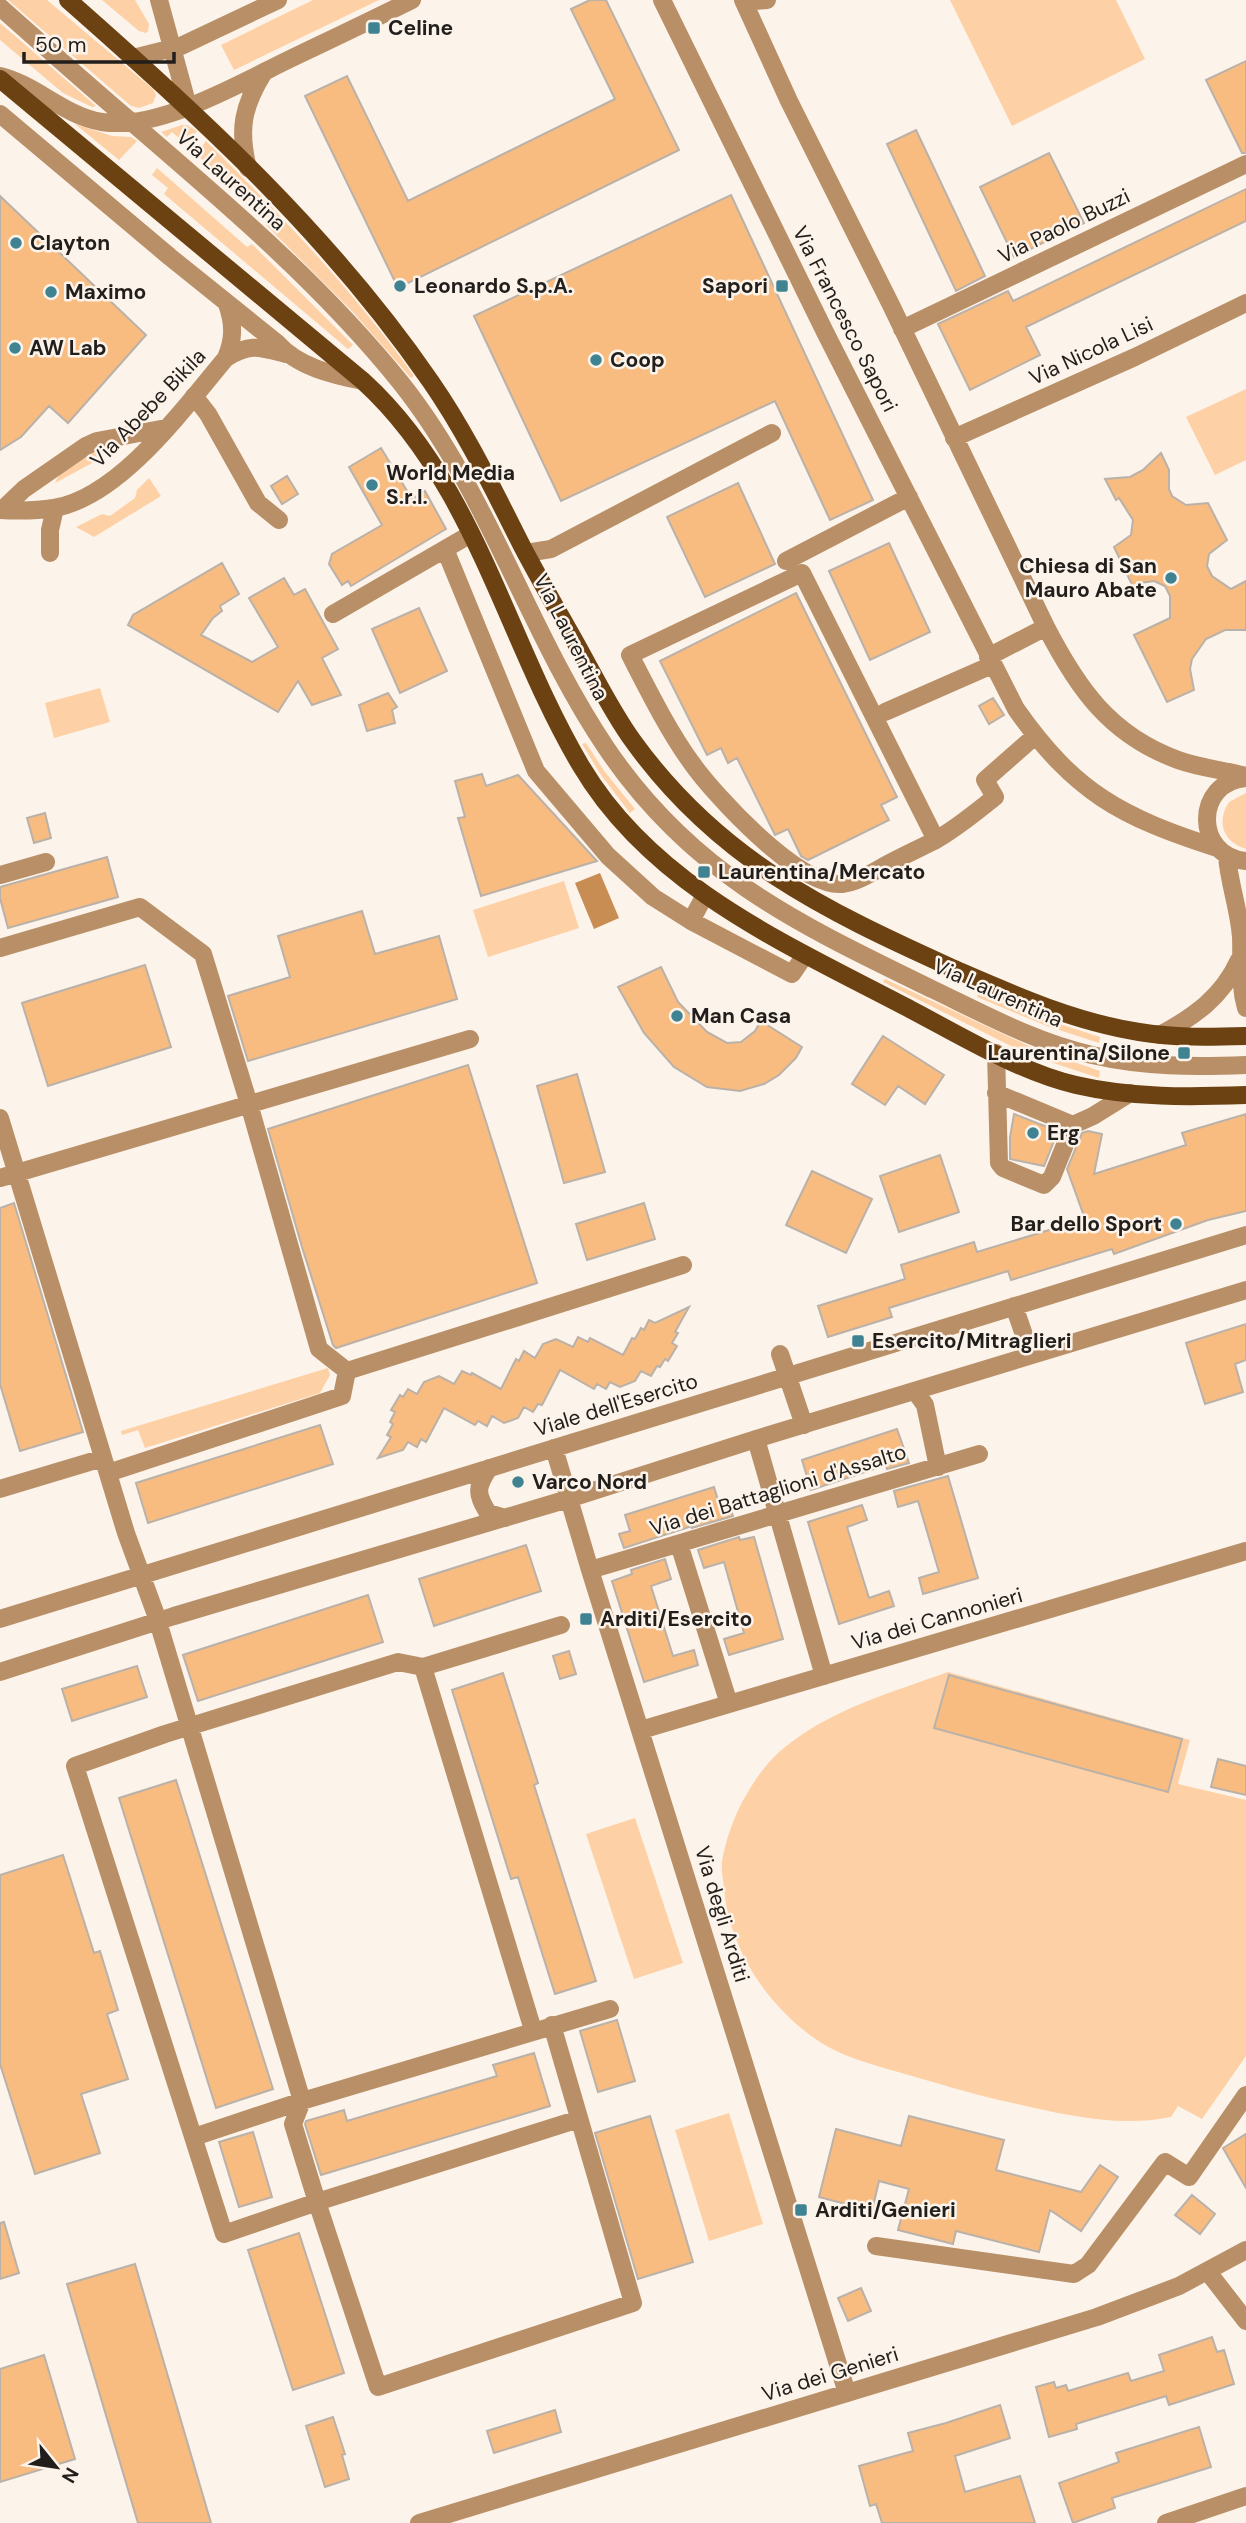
<svg xmlns="http://www.w3.org/2000/svg" width="1246" height="2523" font-family="'DM Sans',sans-serif">
  <style>
    .green { fill: #fed0a5 }
    .water { fill: #c78d53 }
    .building { fill: #f8bc81; stroke: #bab1a9; stroke-width: 2 }
    .lines { fill: none; stroke-linecap: round; stroke-linejoin: round }
    .minor { stroke: #b88f67; stroke-width: 18 }
    .major { stroke: #6c4213; stroke-width: 18 }
    .poi-dot { fill: #3f8392; stroke: #fcf3ea; stroke-width: 2.5 }
    .labels { text-anchor: middle; dominant-baseline: central; stroke-width: 5; stroke-linejoin: round; paint-order: stroke }
    .poi-label { font-size: 21px; font-weight: bold; fill: #211e1b; stroke: #fcf3ea; text-anchor: start }
    .street-label { font-size: 21px; fill: #211e1b; stroke: #fcf3ea }
  </style>
  <rect width="100%" height="100%" fill="#fcf3ea"/>
  <!-- green -->
  <path class="green" d="M8,0H47L153,89L156,95L153,103L139,108L131,106Z
    M102,0H135L149,24L148,31L146,33L139,31Z
    M313,0H379L234,70L221,45Z
    M950,0H1116L1145,59L1012,126Z
    M0,23L96,106L92,107L63,93L0,40Z
    M75,124L112,136L131,137L137,141L119,160Z
    M182,125H187L197,131L186,144L172,132L167,137L161,132Z
    M206,141C281,215 353,290 414,376L411,378L352,311L266,225L271,220L196,154Z
    M157,168L247,247L252,244L353,345L348,349L164,194L168,188L152,175Z
    M1246,389V460L1215,475L1186,417Z
    M115,445L94,462L55,483C63,463 95,450 115,445Z
    M149,478L161,496L94,537L76,527L102,514L110,516L135,498L137,490Z
    M100,688L110,722L54,738L45,703Z
    M586,743L605,772L635,809L630,813L601,775L582,744Z
    M1246,793V849C1223,842 1216,822 1229,802Z
    M564,881L579,928L488,957L473,910Z
    M885,979L1033,1048L1100,1071L1099,1078L1029,1055L883,982Z
    M978,994L1041,1018L1100,1037L1099,1043L1047,1026L977,997Z
    M328,1368L330,1375L320,1393L145,1448L138,1430L122,1435L121,1431Z
    M948,1672L1190,1740L1178,1784L1246,1800V2056L1202,2119L1178,2106L1171,2117C1112,2129 1056,2112 999,2100C969,2093 941,2084 912,2076C878,2066 842,2058 814,2038C765,2003 729,1947 724,1888C723,1879 721,1869 722,1861C726,1839 734,1816 745,1797C756,1777 771,1757 789,1744C835,1708 893,1692 948,1672Z
    M635,1818L683,1963L634,1979L586,1834Z
    M729,2113L763,2224L709,2241L675,2130Z"/>
  <!-- water -->
  <path class="water" d="M600,873L619,918L594,929L575,883Z"/>
  <!-- building -->
  <path class="building" d="M590,0H606L679,150L398,288L305,96L347,76L408,201L615,99L571,9Z
    M1246,61V153H1242L1206,80Z
    M916,130L985,276L956,291L887,144Z
    M1049,153L1084,223L1014,257L980,187Z
    M1246,189V221L1026,327L1040,355L970,390L938,324L1008,291L1013,301Z
    M731,195L873,500L830,520L775,401L561,501L474,316Z
    M0,196L146,335L68,423L49,406L21,437L0,450Z
    M381,448L412,499L425,491L446,529L351,586L348,581L342,585L329,564L332,554L382,525L349,467Z
    M1161,453L1169,470V489L1172,496L1186,505L1208,503L1227,540L1209,554L1207,566L1212,576L1231,589L1246,581V630H1225L1206,639L1192,659L1190,669L1194,690L1167,702L1134,635L1170,618V596L1165,586L1154,581L1141,583L1134,589L1114,547L1131,535L1133,520L1119,498L1116,500L1105,479L1130,477L1143,470Z
    M287,476L298,494L282,504L271,486Z
    M738,483L775,564L705,597L667,517Z
    M889,543L930,632L870,660L829,571Z
    M222,563L239,594L220,606L222,611L213,618L201,635L252,662L278,647L249,598L284,578L294,595L305,589L338,649L322,658L341,695L312,705L298,681L278,712L128,625L133,615Z
    M796,593L897,797L881,805L889,820L808,860L801,856L788,829L775,835L737,758L728,763L721,748L707,755L660,661Z
    M419,608L447,671L400,693L372,629Z
    M388,693L397,707L392,710L395,723L367,731L359,705Z
    M993,698L1004,715L989,724L979,706Z
    M482,774L486,786L518,775L597,861L481,896L458,818L465,817L455,781Z
    M45,813L51,838L34,843L27,818Z
    M107,857L118,897L8,928L0,898V887Z
    M362,911L375,954L439,936L457,999L248,1061L228,996L290,977L278,936Z
    M145,965L171,1047L48,1086L22,1003Z
    M661,967L678,1002L707,1032L727,1043L741,1042L755,1031L761,1021L802,1047L796,1058L779,1075L764,1084L740,1091L707,1087L674,1067L644,1033L618,987Z
    M883,1036L944,1075L925,1104L898,1086L885,1105L852,1084Z
    M468,1065L537,1283L336,1348L333,1345L302,1247L268,1129Z
    M577,1074L605,1172L564,1183L537,1086Z
    M1014,1114L1058,1131L1044,1166L1010,1159V1137Z
    M1246,1114V1211L1208,1220L1114,1254L1112,1249L1011,1280L1008,1271L889,1308L892,1317L828,1337L818,1306L905,1279L901,1265L974,1242L977,1252L1085,1219L1067,1169L1082,1133L1088,1131L1102,1134L1094,1174L1186,1145L1182,1133Z
    M940,1155L959,1212L899,1232L880,1176Z
    M812,1171L872,1199L846,1253L786,1225Z
    M14,1203L83,1432L20,1451L0,1384V1208Z
    M644,1203L655,1239L587,1260L576,1224Z
    M689,1307L675,1332L678,1333L672,1343L677,1346L668,1361L665,1359L660,1367L657,1366L651,1376L641,1371L635,1381L620,1387L610,1382L606,1389L597,1384L594,1389L560,1370L542,1405L538,1404L533,1412L524,1407L518,1418L504,1423L492,1416L487,1426L478,1421L475,1425L444,1408L426,1442L421,1439L417,1447L408,1442L403,1450L378,1458L391,1437L387,1435L393,1424L390,1422L395,1412L391,1410L400,1395L403,1397L408,1389L417,1394L424,1382L439,1376L454,1384L462,1371L471,1375L472,1373L501,1389L516,1359L519,1361L524,1351L535,1358L543,1344L556,1339L573,1347L578,1337L588,1342L590,1338L623,1355L632,1338L635,1339L641,1328L644,1330L649,1320L655,1323Z
    M1246,1324V1360L1235,1364L1243,1392L1205,1404L1186,1343Z
    M320,1425L333,1464L148,1523L136,1483Z
    M897,1429L909,1463L887,1469L886,1465L811,1490L802,1460Z
    M948,1476L978,1578L923,1594L919,1578L939,1572L918,1501L898,1507L894,1491Z
    M714,1487L718,1500L727,1498L733,1516L692,1528V1526L624,1548L619,1534L630,1531L625,1515Z
    M862,1505L867,1520L847,1527L869,1598L889,1591L894,1606L839,1624L808,1522Z
    M739,1537L740,1540L754,1537L783,1639L729,1655L724,1639L744,1633L724,1562L704,1568L698,1550Z
    M526,1545L541,1591L434,1626L419,1579Z
    M665,1559L671,1579L651,1586L673,1656L694,1650L698,1665L644,1682L612,1581L632,1574L631,1570Z
    M368,1595L383,1642L198,1701L183,1655Z
    M569,1651L576,1674L560,1679L553,1656Z
    M137,1666L147,1697L72,1721L62,1689Z
    M503,1673L538,1783L534,1785L596,1981L555,1994L518,1877L511,1879L452,1690Z
    M949,1675L1182,1739L1168,1792L934,1728Z
    M1218,1759L1246,1766V1795L1211,1787Z
    M176,1780L273,2089L216,2108L119,1798Z
    M63,1855L94,1953L100,1951L118,2010L107,2014L128,2079L81,2094L100,2153L35,2174L0,2064V1875Z
    M617,2020L635,2081L598,2092L580,2031Z
    M534,2053L550,2106L321,2175L305,2124L306,2121L344,2110L347,2121L497,2076L493,2065Z
    M650,2116L693,2262L638,2279L595,2133Z
    M909,2116L1004,2140L996,2170L1081,2192L1100,2165L1118,2177L1081,2231L1050,2210L1039,2252L956,2231L953,2244L898,2230L909,2189L879,2181L872,2211L819,2197L836,2129L901,2146Z
    M253,2132L272,2197L239,2207L219,2142Z
    M1246,2134V2188L1223,2148Z
    M1192,2195L1215,2214L1200,2234L1175,2215Z
    M4,2222L19,2273L0,2279V2223Z
    M299,2233L344,2373L293,2390L248,2250Z
    M135,2264L211,2523H138L67,2284Z
    M861,2288L871,2311L848,2321L838,2298Z
    M1212,2337L1217,2352L1224,2350L1234,2384L1169,2405L1166,2396L1076,2424L1077,2429L1049,2437L1036,2387L1054,2382L1056,2388L1066,2385L1068,2391L1128,2373L1131,2381L1164,2371L1159,2355Z
    M44,2355L75,2459L0,2482V2369Z
    M1000,2405L1010,2438L955,2456L965,2492L1020,2476L1035,2523H882L876,2504L870,2506L859,2466L913,2451L908,2433L946,2423Z
    M555,2410L561,2432L494,2453L487,2431Z
    M333,2417L345,2454L342,2455L349,2479L325,2487L306,2426Z
    M1199,2427L1211,2467L1112,2498L1115,2508L1073,2523L1059,2483L1119,2462L1116,2453Z"/>
  <g class="lines">
    <!-- minor -->
    <path class="minor" d="M159,0L188,106
      M662,0L825,332L1016,709C1075,793 1121,817 1217,848
      M743,0L789,101L891,305L1046,627C1078,689 1110,735 1178,760C1200,768 1224,770 1246,776
      M744,2L767,0
      M0,7C45,47 90,87 136,126C229,206 324,287 401,383C489,494 528,632 607,749C693,876 801,925 934,990C984,1014 1037,1043 1092,1055C1143,1067 1194,1067 1246,1065
      M133,58L181,46L278,0
      M0,76C37,85 64,116 102,122C159,131 240,83 292,58C332,39 372,20 412,0
      M0,114L170,257L277,343C298,367 333,375 363,381
      M248,168C238,129 243,106 264,72
      M902,329L1246,164
      M226,358C234,339 234,324 227,304
      M194,396L208,414L258,503L279,520
      M954,438L1135,357L1246,303
      M0,510C18,511 36,511 54,508C120,497 184,408 226,358C250,343 259,347 286,354
      M2,510L24,489L86,446L97,441L166,428
      M445,549L536,771L608,856L653,897L691,921L792,974L805,955
      M50,553V530L55,508
      M526,553L551,549L772,433
      M786,561L909,497
      M333,614L471,534
      M988,657L1046,627
      M885,712L992,665
      M1246,778C1194,782 1194,856 1246,861
      M936,840L802,573L630,655C647,688 669,732 691,762C714,795 800,888 842,884C858,882 873,872 886,865C902,856 918,849 934,841C956,829 976,812 995,797L985,780L1035,736
      M1227,856C1229,883 1239,909 1241,937C1242,962 1239,984 1246,1008
      M0,875L46,862
      M691,921L705,895
      M0,948L140,907L203,954L249,1104L319,1349L347,1371
      M1160,1035C1195,1016 1222,997 1239,960
      M996,1053L999,1163L1003,1168L1044,1185L1052,1177L1073,1125L1093,1116L1130,1093
      M996,1093L1073,1125
      M0,1118L126,1533L156,1615L302,2101L293,2124L317,2202L224,2234L75,1766L165,1734L398,1662L423,1667
      M0,1178L470,1039
      M1014,1306L1031,1355
      M780,1354L804,1425
      M915,1391L925,1405L938,1467
      M756,1439L824,1676
      M554,1448L590,1570L847,2393
      M489,1468C476,1488 476,1493 488,1513L505,1518
      M108,1473L342,1396L347,1371L683,1265
      M0,1489L103,1458
      M679,1544L729,1704
      M590,1570L979,1454
      M0,1619L1246,1235
      M0,1672L174,1616L568,1499L756,1439L1246,1290
      M641,1730L1246,1551
      M552,2025L633,2303L378,2387L317,2202L579,2119
      M533,2030L423,1667L561,1625
      M194,2137L302,2101L610,2009
      M876,2246L1074,2274L1088,2265L1165,2162L1189,2177L1246,2095
      M1208,2272L1246,2321
      M419,2523L1097,2317L1179,2286L1246,2250
      M1166,2523L1246,2496"/>
    <!-- major -->
    <path class="major" d="M68,0C201,117 330,235 431,382C467,434 494,491 523,548C542,584 563,620 583,656C599,685 614,715 633,741C718,859 824,910 952,968C1012,994 1074,1022 1139,1032C1174,1038 1211,1037 1246,1036
      M0,79L363,381C475,483 506,640 581,766C652,886 786,944 904,1006C958,1034 1017,1071 1076,1085C1132,1098 1189,1097 1246,1095"/>
  </g>
  <!-- markers -->
  <g class="poi-dot">
    <rect x="367" y="21" width="14" height="14" rx="3.5"/>
    <circle cx="16" cy="243" r="7"/>
    <circle cx="400" cy="286" r="7"/>
    <rect x="775" y="279" width="14" height="14" rx="3.5"/>
    <circle cx="51" cy="292" r="7"/>
    <circle cx="15" cy="348" r="7"/>
    <circle cx="596" cy="360" r="7"/>
    <circle cx="372" cy="485" r="7"/>
    <circle cx="1171" cy="578" r="7"/>
    <rect x="697" y="865" width="14" height="14" rx="3.5"/>
    <circle cx="677" cy="1016" r="7"/>
    <rect x="1177" y="1046" width="14" height="14" rx="3.5"/>
    <circle cx="1033" cy="1133" r="7"/>
    <circle cx="1176" cy="1224" r="7"/>
    <rect x="851" y="1334" width="14" height="14" rx="3.5"/>
    <circle cx="518" cy="1482" r="7"/>
    <rect x="579" y="1612" width="14" height="14" rx="3.5"/>
    <rect x="794" y="2203" width="14" height="14" rx="3.5"/>
  </g>
  <g class="labels">
    <!-- poi labels -->
    <g class="poi-label">
      <text x="388" y="28">Celine</text>
      <text x="30" y="243">Clayton</text>
      <text x="414" y="286">Leonardo S.p.A.</text>
      <text x="768" y="286" text-anchor="end">Sapori</text>
      <text x="65" y="292">Maximo</text>
      <text x="29" y="348">AW Lab</text>
      <text x="610" y="360">Coop</text>
      <text x="386" y="473">World Media<tspan x="386" dy="24">S.r.l.</tspan></text>
      <text x="1157" y="566" text-anchor="end">Chiesa di San<tspan x="1157" dy="24">Mauro Abate</tspan></text>
      <text x="718" y="872">Laurentina/Mercato</text>
      <text x="691" y="1016">Man Casa</text>
      <text x="1170" y="1053" text-anchor="end">Laurentina/Silone</text>
      <text x="1047" y="1133">Erg</text>
      <text x="1162" y="1224" text-anchor="end">Bar dello Sport</text>
      <text x="872" y="1341">Esercito/Mitraglieri</text>
      <text x="532" y="1482">Varco Nord</text>
      <text x="600" y="1619">Arditi/Esercito</text>
      <text x="815" y="2210">Arditi/Genieri</text>
    </g>
    <!-- street labels -->
    <g class="street-label">
      <text transform="translate(231 180) rotate(42)">Via Laurentina</text>
      <text transform="translate(1064 226) rotate(-26)">Via Paolo Buzzi</text>
      <text transform="translate(845 319) rotate(63)">Via Francesco Sapori</text>
      <text transform="translate(1091 351) rotate(-25)">Via Nicola Lisi</text>
      <text transform="translate(148 408) rotate(-46)">Via Abebe Bikila</text>
      <text transform="translate(571 637) rotate(63)">Via Laurentina</text>
      <text transform="translate(998 993) rotate(24)">Via Laurentina</text>
      <text transform="translate(616 1405) rotate(-17)">Viale dell'Esercito</text>
      <text transform="translate(778 1490) rotate(-17)">Via dei Battaglioni d'Assalto</text>
      <text transform="translate(937 1619) rotate(-16)">Via dei Cannonieri</text>
      <text transform="translate(722 1914) rotate(73)">Via degli Arditi</text>
      <text transform="translate(830 2374) rotate(-17)">Via dei Genieri</text>
    </g>
  </g>
  <!-- north arrow -->
  <g transform="translate(56 2467) rotate(120)" stroke="#fcf3ea" stroke-width="5" paint-order="stroke">
  <path d="M0-5L12 26L0 18L-12 26Z" fill="#211e1b"/>
  <text y="-10" font-size="19" font-weight="bold" text-anchor="middle" fill="#211e1b">N</text>
  </g>
  <!-- scale -->
  <path d="M24 52v10h150v-10" fill="none" stroke="#211e1b" stroke-width="3.5"/>
  <text x="35" y="52" font-size="21" fill="#211e1b" stroke="#fcf3ea" stroke-width="5" paint-order="stroke">50 m</text>
</svg>
